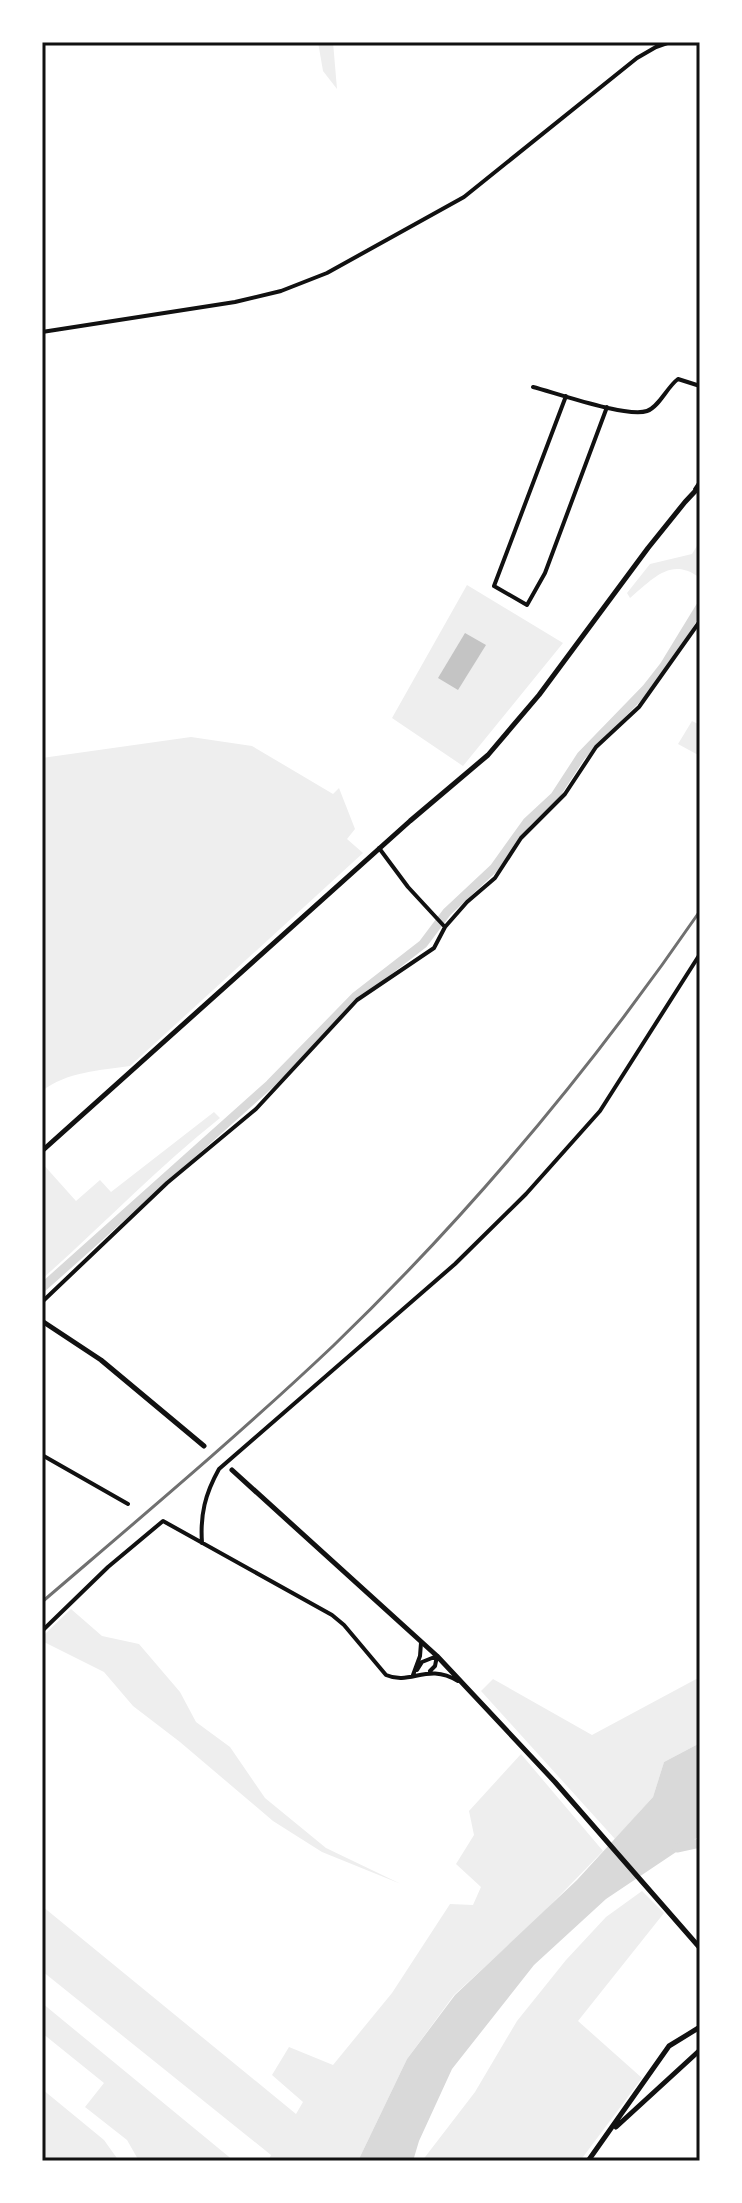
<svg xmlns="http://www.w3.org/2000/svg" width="742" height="2203" font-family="'Asap Condensed',sans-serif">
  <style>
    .green { fill: #eee }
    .water { fill: #d9d9d9 }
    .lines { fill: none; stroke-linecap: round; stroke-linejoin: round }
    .canal { stroke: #d9d9d9; stroke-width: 9 }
    .building { fill: #c4c4c4 }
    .service { stroke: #111; stroke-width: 2 }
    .minor { stroke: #111; stroke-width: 4 }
    .secondary { stroke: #111; stroke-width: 5 }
    .rail { stroke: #707070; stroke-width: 3 }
    .neatline { fill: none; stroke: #111; stroke-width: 3 }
  </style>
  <rect width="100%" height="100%" fill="#fff"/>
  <!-- green -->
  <path class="green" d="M318,42H333L337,89L323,71Z
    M700,541V578C671,556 653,579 630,598L627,593L650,564L692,554Z
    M467,585L563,643L463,766L392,718Z
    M692,721L700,725V756L678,744Z
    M191,737L252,746L333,794L339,788L355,829L347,839L363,853L130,1066C101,1070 66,1072 42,1091V758Z
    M214,1112L220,1118C157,1168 102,1226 42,1279V1163L76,1201L100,1180L111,1192Z
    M71,1609L102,1636L139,1644L180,1692L196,1722L230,1747L265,1798L326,1848L401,1884L322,1852L273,1821L180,1742L133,1706L104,1672L42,1641V1637Z
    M700,1677V1743L664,1762L653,1797L615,1839L481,1691L493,1679L592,1735Z
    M521,1754L603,1851L535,1921L454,1995L407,2059L358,2161H268L271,2155L42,1971V1906L296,2114L303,2102L272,2075L289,2047L333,2065L392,1993L450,1904L473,1905L481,1887L456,1864L474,1835L469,1811Z
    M642,1891L664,1913L578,2021L642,2078L580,2161H422L475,2092L517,2021L566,1960L606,1917Z
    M42,2003L234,2161H139L127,2140L85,2107L104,2083L42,2033Z
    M42,2089L104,2140L119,2161H42Z"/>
  <!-- water -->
  <path class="water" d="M700,1743V1836L606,1899L534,1965L452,2069L419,2141L413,2161H358L407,2059L455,1995L577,1880L653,1797L664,1762Z"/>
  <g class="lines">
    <!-- canal -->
    <path class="canal" d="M42,1288L270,1084L356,996L423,944L447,912L494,868L527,822L555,796L581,756L646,689L664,666L700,607
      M677,1848L700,1843"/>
  </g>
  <!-- building -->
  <path class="building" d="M465,633L486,645L458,690L438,678Z"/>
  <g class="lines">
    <!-- service -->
    <path class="service" d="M694,489L700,480"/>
    <!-- minor -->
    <path class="minor" d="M42,332L235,302L281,291L327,273L464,197L637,58L656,47L670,42
      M533,387C556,393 627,418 647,411C659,407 667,387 678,379L700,386
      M566,396L494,586L527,605L545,573L607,407
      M379,848L408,887L444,926
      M42,1302L167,1183L256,1109L357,1000L434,948L445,927L467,902L495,878L521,838L565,794L596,747L639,707L700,621
      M42,1455L128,1504
      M202,1543C200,1515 205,1494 219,1469L455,1264L526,1194L600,1111L700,954
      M42,1631L108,1567L163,1521L332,1615L344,1625L386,1675C411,1686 427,1662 458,1681
      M417,1670L422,1662L437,1656
      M430,1671L435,1666L437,1656
      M413,1675L420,1656L421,1643"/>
    <!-- secondary -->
    <path class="secondary" d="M42,1151L410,821L488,755L539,695L648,548L685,502L700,486
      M42,1321L101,1360L204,1446
      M232,1470L437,1656L555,1782L700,1948
      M616,2127L700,2050
      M588,2161L669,2046L700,2027"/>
    <!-- rail -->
    <path class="rail" d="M42,1602C140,1518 239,1435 333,1346C470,1214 592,1068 700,911"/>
  </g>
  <!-- border -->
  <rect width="742" height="2203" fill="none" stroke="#ffffff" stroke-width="88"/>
  <rect x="44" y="44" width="654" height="2115" class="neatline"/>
</svg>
